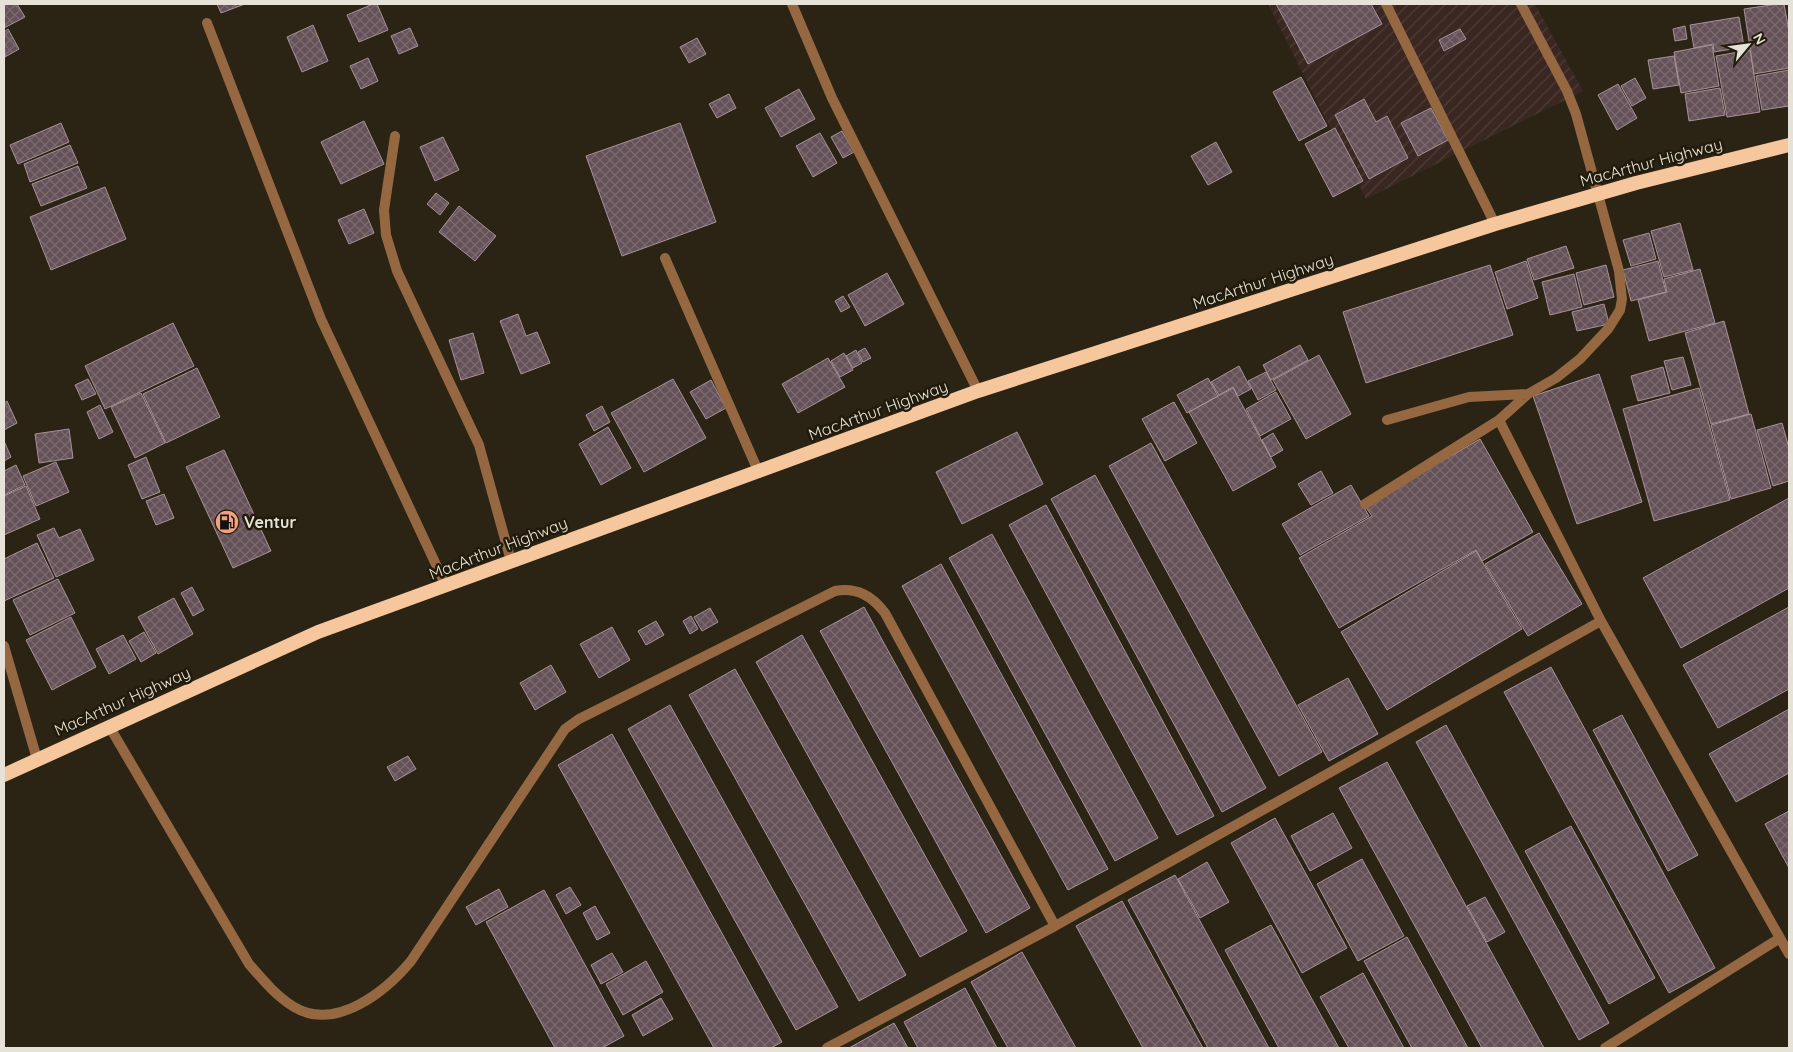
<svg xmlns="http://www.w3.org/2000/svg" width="1793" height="1052" font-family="Quicksand,sans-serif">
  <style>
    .industrial { fill: url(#industrial-furrows) }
    .building { fill: url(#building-cross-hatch); stroke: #a79198 }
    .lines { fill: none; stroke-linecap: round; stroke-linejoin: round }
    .service { stroke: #956842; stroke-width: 10 }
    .minor { stroke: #956842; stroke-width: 10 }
    .trunk { stroke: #f6c69d; stroke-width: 14 }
    .labels { text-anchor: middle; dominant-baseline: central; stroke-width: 5; stroke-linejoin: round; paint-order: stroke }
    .street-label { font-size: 16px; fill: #e7e2d8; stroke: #211b0b }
    .poi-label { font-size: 16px; font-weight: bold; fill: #e7e2d8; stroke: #211b0b; text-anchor: start }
  </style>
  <defs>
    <pattern id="industrial-furrows" width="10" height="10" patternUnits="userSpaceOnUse" patternTransform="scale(1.25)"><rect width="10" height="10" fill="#3a2722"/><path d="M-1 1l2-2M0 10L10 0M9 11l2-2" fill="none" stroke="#4d3c37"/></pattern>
    <pattern id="building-cross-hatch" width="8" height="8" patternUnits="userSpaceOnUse" patternTransform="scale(1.25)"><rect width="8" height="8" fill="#655158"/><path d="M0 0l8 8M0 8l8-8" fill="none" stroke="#7b6a6f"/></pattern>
  </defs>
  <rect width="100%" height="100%" fill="#2b2415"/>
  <!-- industrial -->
  <path class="industrial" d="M1268,4H1535L1583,91L1366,199Z"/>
  <!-- building -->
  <path class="building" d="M4,4H17L25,17L4,28Z
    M217,4H245L221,13Z
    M373,4H377L388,30L359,42L347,15Z
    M1276,4H1371L1382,24L1308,64Z
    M1777,4H1784L1789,31V68L1754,74L1744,9Z
    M1739,17L1744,47L1714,52L1713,44L1694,48L1690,25Z
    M313,25L328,61L302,72L287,37Z
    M1685,26L1687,39L1675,41L1673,29Z
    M410,28L418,46L399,54L391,36Z
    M8,29L19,49L5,57L4,32Z
    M1460,29L1466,39L1444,51L1439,40Z
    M697,38L706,54L689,63L680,47Z
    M1712,45L1719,86L1681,93L1674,52Z
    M1750,50L1760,112L1727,117L1716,56Z
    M1674,56L1679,85L1653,89L1648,60Z
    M368,58L378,81L361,89L350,66Z
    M1789,70V106L1762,110L1756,76Z
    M1301,77L1327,126L1299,141L1273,92Z
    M1635,78L1646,98L1632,106L1621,86Z
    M1618,84L1637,118L1617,130L1598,95Z
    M1720,88L1725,115L1689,121L1685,94Z
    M799,89L815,119L781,137L765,108Z
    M729,94L736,108L717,118L709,104Z
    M1364,99L1376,122L1387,116L1408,158L1369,179L1335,115Z
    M1431,108L1448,140L1418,156L1401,123Z
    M364,121L384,164L341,184L321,142Z
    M61,123L69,142L18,164L10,145Z
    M680,123L716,222L622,256L586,156Z
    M1335,128L1363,181L1333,197L1305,144Z
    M842,131L854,152L843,158L831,137Z
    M820,133L837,163L813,177L796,146Z
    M443,137L459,170L435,181L420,147Z
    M1216,142L1232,172L1208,185L1191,156Z
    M70,145L78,163L30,182L24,164Z
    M78,166L87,188L41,206L32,184Z
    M105,187L126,239L51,270L30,217Z
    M436,193L449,203L440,215L427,204Z
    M459,206L496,236L475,261L439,232Z
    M364,209L374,233L349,244L338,220Z
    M1680,223L1693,270L1664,277L1651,231Z
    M1649,233L1656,259L1631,266L1623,240Z
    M1566,246L1574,268L1534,280L1527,259Z
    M1526,261L1538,298L1507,309L1495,272Z
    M1658,261L1666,292L1631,301L1623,270Z
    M1490,265L1513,335L1366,383L1343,312Z
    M1606,265L1614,297L1584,305L1576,273Z
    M1700,269L1715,323L1649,341L1638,300L1667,292L1664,279Z
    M887,273L904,304L865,326L848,295Z
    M1574,274L1582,307L1550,315L1542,282Z
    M843,296L850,307L841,312L835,301Z
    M1604,304L1609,324L1577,331L1572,312Z
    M518,314L526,336L537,332L550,363L521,374L500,321Z
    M1724,321L1749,414L1711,424L1685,333Z
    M173,323L194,366L105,409L85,366Z
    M473,333L484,373L461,380L449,340Z
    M1300,345L1308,360L1271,380L1263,365Z
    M865,348L871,358L863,362L858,352Z
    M856,350L862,363L853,368L846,356Z
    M844,353L853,370L840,377L831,361Z
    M1319,355L1351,414L1306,439L1273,380Z
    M1683,357L1691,385L1672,390L1664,361Z
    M828,358L845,387L798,413L782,384Z
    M1239,366L1251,389L1238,396L1233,387L1219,395L1211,382Z
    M1663,367L1670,393L1638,401L1631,376Z
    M197,368L220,417L166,443L143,394Z
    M1266,372L1276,390L1258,400L1248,381Z
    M1599,374L1642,502L1577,524L1533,396Z
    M1208,378L1218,396L1187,413L1177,395Z
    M88,379L96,394L82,400L75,385Z
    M673,379L706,438L644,472L611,413Z
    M711,380L726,408L706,419L690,392Z
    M1233,388L1276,467L1233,491L1189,412Z
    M1699,388L1730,500L1654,521L1623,409Z
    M1276,392L1291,419L1260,436L1246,409Z
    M141,393L165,443L135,458L111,407Z
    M7,401L17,423L4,430V403Z
    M1174,402L1197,443L1165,461L1142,419Z
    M100,405L113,432L99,439L87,412Z
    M602,406L610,422L594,431L586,415Z
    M1751,414L1771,488L1731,499L1711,425Z
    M1782,423L1789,448V481L1773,486L1757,430Z
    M608,427L631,468L601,485L579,444Z
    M69,429L73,458L39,463L35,434Z
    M1017,432L1043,484L962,524L936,472Z
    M1273,433L1283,450L1271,457L1262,440Z
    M1480,439L1533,532L1482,561L1476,550L1339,628L1299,558L1372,516L1365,506Z
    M4,441L11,457L4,461Z
    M1151,443L1322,752L1279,776L1109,466Z
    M224,450L271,551L233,568L186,467Z
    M146,457L160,492L142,499L128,465Z
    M56,462L69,492L36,506L23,476Z
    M16,465L25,485L4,495V471Z
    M1321,471L1333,493L1311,505L1298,484Z
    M1095,475L1266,788L1222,812L1051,499Z
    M1351,485L1369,516L1300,555L1282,524Z
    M26,486L40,519L4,535V496Z
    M164,494L174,518L156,525L146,501Z
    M1789,498V588L1681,648L1643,578Z
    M1046,505L1214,816L1177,835L1009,525Z
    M54,528L59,538L80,529L94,560L56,577L37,535Z
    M1539,533L1582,604L1528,636L1485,564Z
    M992,534L1158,838L1115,861L949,558Z
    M37,543L54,578L4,601V559Z
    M1476,551L1522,629L1387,710L1341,632Z
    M941,564L1108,869L1068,890L902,586Z
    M58,579L75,613L30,635L13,600Z
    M192,587L204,610L193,616L181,593Z
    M174,598L193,634L158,654L138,617Z
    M864,607L1030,908L986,933L820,631Z
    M1789,607V689L1718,728L1683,665Z
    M710,608L718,622L702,631L694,617Z
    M691,616L698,629L690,634L683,621Z
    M71,617L96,667L52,690L26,640Z
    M656,621L664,635L646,645L638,631Z
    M612,627L630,660L599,678L580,644Z
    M144,632L156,653L141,662L129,641Z
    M123,635L136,659L109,674L96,649Z
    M802,635L967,931L920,957L756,662Z
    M551,665L566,692L535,710L520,683Z
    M1551,667L1715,968L1669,993L1504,692Z
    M735,669L906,975L859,1001L689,695Z
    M1348,678L1378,734L1329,761L1298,705Z
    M670,705L838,1007L796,1030L628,729Z
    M1789,709V773L1736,802L1709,754Z
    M1622,715L1698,855L1668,871L1593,730Z
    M1446,725L1609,1023L1579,1040L1416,742Z
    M612,734L782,1042L771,1048H714L558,765Z
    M408,756L416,769L395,781L387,767Z
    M1387,762L1544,1048H1482L1339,788Z
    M1789,811V868L1765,824Z
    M1333,813L1352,848L1310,871L1291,836Z
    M1275,818L1347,948L1302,973L1231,843Z
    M1571,826L1655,978L1609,1004L1525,851Z
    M1362,859L1404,936L1358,961L1317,884Z
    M1207,862L1229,902L1200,918L1178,879Z
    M1175,875L1269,1048H1208L1128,900Z
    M570,887L581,905L566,914L556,895Z
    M499,889L508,907L476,925L466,907Z
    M544,890L624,1036L602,1048H555L486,922Z
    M1485,897L1505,932L1487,942L1467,906Z
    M1122,901L1203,1048H1143L1076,926Z
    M595,906L610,933L597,940L583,913Z
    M1271,925L1339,1048H1279L1225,950Z
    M1407,937L1468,1048H1412L1364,961Z
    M1022,952L1076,1048H1008L971,982Z
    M612,953L623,972L601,984L591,965Z
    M646,961L663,992L623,1015L606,984Z
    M1363,973L1404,1048H1349L1320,997Z
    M965,988L997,1048H918L904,1022Z
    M661,998L673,1019L643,1036L632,1015Z
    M894,1023L908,1048H849Z"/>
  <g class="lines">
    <!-- service -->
    <path class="service" d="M792,4L832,98L978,391
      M1386,4L1495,224
      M1521,4L1567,91L1576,114L1619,271L1622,299L1620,310L1608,329L1580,359L1556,378L1528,394L1499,420L1601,621
      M207,23L321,319L446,586
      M395,136L384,210L386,235L397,271L479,445L511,561
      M665,258L759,473
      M1387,420L1469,397L1528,394
      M1365,504L1499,420
      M109,726L249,964C263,980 276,996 294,1007C336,1032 386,991 411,961L565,729L579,719L835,591C857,587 872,596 885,613L1055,926L1601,621L1789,954
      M827,1048L1055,926
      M1605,1048L1780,938"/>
    <!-- minor -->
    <path class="minor" d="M4,646L37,759"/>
    <!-- trunk -->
    <path class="trunk" d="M4,775L318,632L978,391L1495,224L1636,183L1789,145"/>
  </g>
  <!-- icons -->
  <defs>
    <g id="fuel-disc" transform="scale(1.25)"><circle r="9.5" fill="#f2a07f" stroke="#211b0b"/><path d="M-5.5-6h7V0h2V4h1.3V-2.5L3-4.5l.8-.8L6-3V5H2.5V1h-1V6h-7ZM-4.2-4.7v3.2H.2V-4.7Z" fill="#111"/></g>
  </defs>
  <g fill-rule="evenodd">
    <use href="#fuel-disc" x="227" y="522"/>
  </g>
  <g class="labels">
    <!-- street labels -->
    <g class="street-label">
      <text transform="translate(1651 162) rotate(-15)">MacArthur Highway</text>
      <text transform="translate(1263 281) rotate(-18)">MacArthur Highway</text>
      <text transform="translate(878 410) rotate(-20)">MacArthur Highway</text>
      <text transform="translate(498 548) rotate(-21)">MacArthur Highway</text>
      <text transform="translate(122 701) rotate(-24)">MacArthur Highway</text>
    </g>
    <!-- poi labels -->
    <g class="poi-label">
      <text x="244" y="522">Ventur</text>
    </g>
  </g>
  <!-- border -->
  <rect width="1793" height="1052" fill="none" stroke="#e7e2d8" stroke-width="10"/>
  <!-- north arrow -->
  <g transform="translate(1748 45) rotate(61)" stroke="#211b0b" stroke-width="4" paint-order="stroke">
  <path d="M0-4L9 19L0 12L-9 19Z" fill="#e7e2d8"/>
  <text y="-8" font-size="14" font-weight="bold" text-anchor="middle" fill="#e7e2d8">N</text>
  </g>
</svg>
